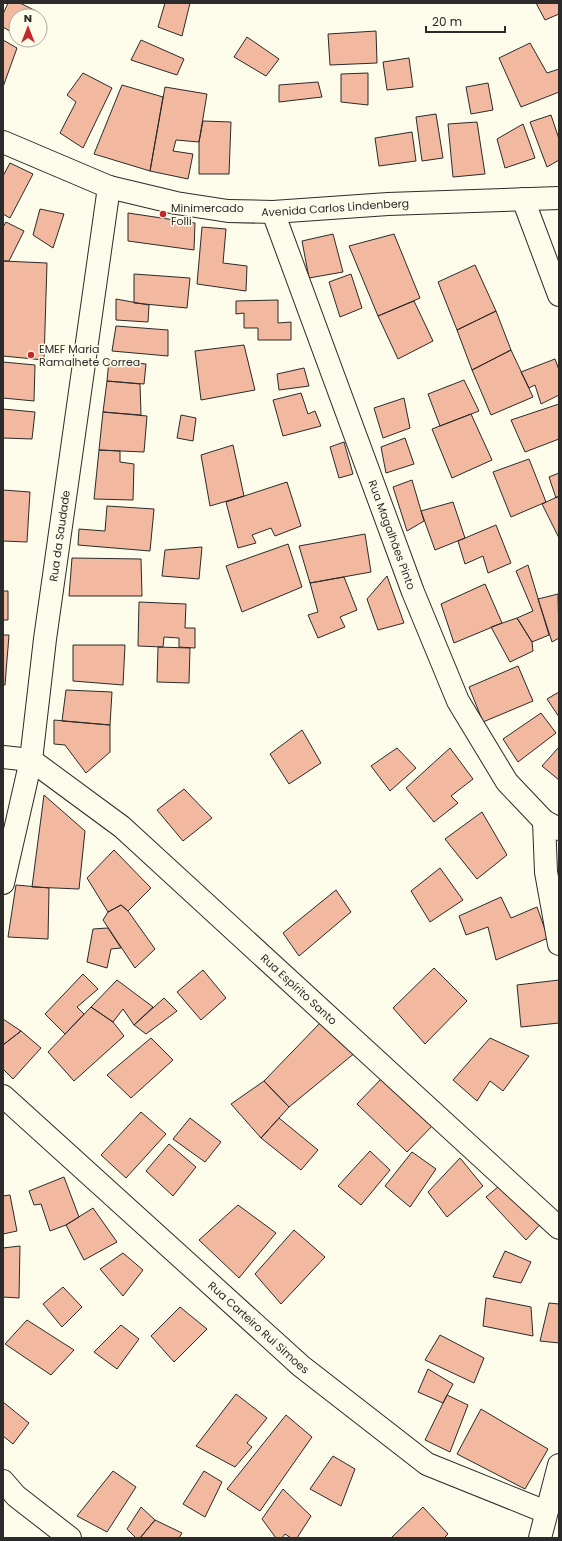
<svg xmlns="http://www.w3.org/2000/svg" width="562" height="1541" font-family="Poppins,sans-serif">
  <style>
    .building { fill: #f2b8a0; stroke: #2b2b2b }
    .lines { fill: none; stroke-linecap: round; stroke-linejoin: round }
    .minor-casing { stroke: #2b2b2b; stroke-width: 24 }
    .minor { stroke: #fdfbea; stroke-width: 22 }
    .poi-dot { fill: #c62828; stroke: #fdfbea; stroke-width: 1.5 }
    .labels { text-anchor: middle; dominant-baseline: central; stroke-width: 3; stroke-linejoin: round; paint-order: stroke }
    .street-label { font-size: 11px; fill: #2b2b2b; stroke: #fdfbea }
    .poi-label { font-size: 11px; fill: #2b2b2b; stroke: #fdfbea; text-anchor: start }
  </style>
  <rect width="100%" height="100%" fill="#fdfbea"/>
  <!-- building -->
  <path class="building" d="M8,3H20L36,11L34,16H16V35L3,27V14Z
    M165,3H190L182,36L158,27Z
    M536,3H559V14L545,20Z
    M376,31L377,63L330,65L328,34Z
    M247,37L279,59L266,76L234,57Z
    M3,40L17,48L3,87Z
    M141,40L184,59L177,75L131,60Z
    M530,43L547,73L559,69V92L521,107L499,58Z
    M409,58L413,87L387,90L383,62Z
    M83,73L112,88L83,148L60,133L76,102L67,95Z
    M368,73V105L341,102V74Z
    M318,82L322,97L279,102V85Z
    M488,83L493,110L471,114L466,87Z
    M122,85L163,97L150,171L94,154Z
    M165,87L207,94L199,142L176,140L173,151L193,154L188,179L150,171Z
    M436,114L443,158L422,161L416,117Z
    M551,115L559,139V160L547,167L530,122Z
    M203,121L231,122L229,174H199V142Z
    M477,122L485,174L453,177L448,124Z
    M523,124L535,158L505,168L497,139Z
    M412,132L416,161L379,166L375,138Z
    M10,163L33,174L10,218L3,214V176Z
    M40,209L64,214L53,248L33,235Z
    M128,213L195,223L194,250L128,241Z
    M6,222L24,231L9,261H3V227Z
    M202,227L226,229L223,263L247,266L246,291L197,284Z
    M333,234L343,272L309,278L302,241Z
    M394,234L420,298L378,316L349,246Z
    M3,261L47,263L44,360L3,356Z
    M475,265L496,311L457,330L438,282Z
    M134,274L190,278L187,308L134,303Z
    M351,274L362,308L340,317L329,282Z
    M116,299L149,305L148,322L116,320Z
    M278,300V323L291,322V340H258V328H244V313L236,314V301Z
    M414,301L433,341L398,359L378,316Z
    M496,311L511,350L472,370L457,330Z
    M116,326L168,330V356L112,351Z
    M244,345L255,390L201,400L195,351Z
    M511,350L533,397L491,415L472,370Z
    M555,359L559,370V395L541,404L535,385L529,388L521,372Z
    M109,360L146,364L144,384L107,381Z
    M3,362L35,365L34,401L3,398Z
    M304,368L309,386L279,390L277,374Z
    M464,380L479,411L440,426L428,394Z
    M107,381L140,384L141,415L103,412Z
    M301,393L308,414L315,411L321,426L283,436L273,400Z
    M404,398L410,428L383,438L374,408Z
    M559,404V439L525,452L511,420Z
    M3,409L35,412L32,439L3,438Z
    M103,412L147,416L144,452L99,450Z
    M471,414L492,460L452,478L432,429Z
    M181,415L196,418L193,441L177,438Z
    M405,438L414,464L386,473L381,447Z
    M344,442L353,474L339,478L330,447Z
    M233,445L244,496L210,506L201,455Z
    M99,450L120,451V462L134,464L133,500L94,499Z
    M529,459L546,502L511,517L493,472Z
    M559,473V496L556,498L549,477Z
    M412,480L424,521L407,531L393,487Z
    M287,482L301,526L275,536L271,528L252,535L256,543L238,548L226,502Z
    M3,490L30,492L27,542L3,541Z
    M559,496V538L542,504Z
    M453,502L465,538L435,550L421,511Z
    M107,506L154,509L150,551L78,545L79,529L105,531Z
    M496,525L511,563L488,573L483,556L465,564L458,541Z
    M365,534L371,572L310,583L299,546Z
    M288,544L302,587L242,612L226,566Z
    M202,547L199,579L162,576L165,550Z
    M72,558L141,559L142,596H69Z
    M528,565L549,635L532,642L517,618L533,611L516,571Z
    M387,576L404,623L378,630L367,599Z
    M344,577L357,610L340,617L345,627L318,638L308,615L318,612L310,583Z
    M485,584L502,623L454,643L441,604Z
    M3,591H8V620H3Z
    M558,594L559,638L552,642L538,599Z
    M139,602L186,604L185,628H195V648L179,647V638L164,637L163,647L138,646Z
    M517,618L532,642L533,651L510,662L491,627Z
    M3,635H9L5,685H3Z
    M73,645H125L123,685L73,681Z
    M158,647L190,648L189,683L157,682Z
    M518,666L533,701L483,722L469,687Z
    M66,690L112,692L110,725L62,721Z
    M559,692V717L547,699Z
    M541,713L556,733L518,762L503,739Z
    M54,720L110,725V752L86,773L65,745L54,744Z
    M302,730L321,763L289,784L270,754Z
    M559,747V780L542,766Z
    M397,748L416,768L390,791L371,766Z
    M450,748L473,779L451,796L458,803L434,822L406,788Z
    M184,789L212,818L183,841L157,810Z
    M44,795L85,831L79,889L32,887Z
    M482,812L507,855L477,879L445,839Z
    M114,850L151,888L128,911L121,905L108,912L87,878Z
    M440,868L463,900L430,922L411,891Z
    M16,885L49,888L48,939L8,937Z
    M336,890L351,912L299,956L283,933Z
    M501,897L511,918L537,907L548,938L496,960L488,927L466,935L459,916Z
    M121,905L128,911L155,949L135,968L103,920L108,912Z
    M108,928L121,948L111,949L107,968L87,962L93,929Z
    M434,968L467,1001L425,1044L393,1008Z
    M203,970L226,998L201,1020L177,992Z
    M83,974L98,989L77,1007L84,1014L65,1034L45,1014Z
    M117,980L153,1007L134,1025L123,1009L113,1022L91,1007Z
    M559,980V1023L521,1027L517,985Z
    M164,998L177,1011L146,1034L134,1025Z
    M91,1007L113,1022L124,1036L74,1081L48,1052Z
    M3,1019L21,1031L3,1045Z
    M321,1022L356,1052L289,1107L264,1081Z
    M21,1031L41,1048L13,1079L3,1069V1045Z
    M151,1038L173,1060L131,1098L107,1075Z
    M490,1038L529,1056L503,1091L490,1081L477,1101L453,1080Z
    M383,1077L433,1125L407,1152L357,1104Z
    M264,1081L289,1107L261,1138L231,1104Z
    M141,1112L166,1134L126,1178L101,1155Z
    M190,1118L221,1142L205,1162L173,1139Z
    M279,1118L318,1150L301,1170L261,1138Z
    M169,1144L196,1167L173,1196L146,1171Z
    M370,1151L390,1170L361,1205L338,1186Z
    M412,1152L436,1169L410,1207L385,1186Z
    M460,1158L483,1186L447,1217L428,1192Z
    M64,1177L79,1217L66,1225L50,1231L41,1204L34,1205L29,1191Z
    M505,1181L544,1220L526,1240L486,1197Z
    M10,1195L17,1231L3,1234V1196Z
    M238,1205L276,1233L239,1278L199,1240Z
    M93,1208L117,1242L84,1260L66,1225Z
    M294,1230L325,1257L281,1304L255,1274Z
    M20,1246L19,1298L3,1297V1248Z
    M505,1251L531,1262L521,1283L493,1277Z
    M123,1253L143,1270L123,1296L100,1269Z
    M63,1287L82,1307L62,1327L43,1304Z
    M486,1298L531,1307L533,1336L483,1326Z
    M549,1303L559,1304V1343L540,1341Z
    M180,1307L207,1329L174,1362L151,1336Z
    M27,1320L74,1350L51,1375L5,1344Z
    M121,1325L139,1339L117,1369L94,1352Z
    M440,1335L484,1358L474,1383L425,1360Z
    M428,1369L453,1384L443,1403L418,1392Z
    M236,1394L267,1418L247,1443L252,1447L235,1467L196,1446Z
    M447,1395L468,1405L450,1452L425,1440Z
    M3,1402L29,1423L13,1444L3,1436Z
    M481,1409L548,1449L525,1489L457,1454Z
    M286,1415L312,1437L260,1511L227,1489Z
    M333,1456L355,1469L341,1506L310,1489Z
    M113,1471L136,1487L107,1532L77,1516Z
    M204,1471L222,1482L205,1517L183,1504Z
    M283,1489L311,1516L297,1538H291L285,1534L282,1538H276L262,1519Z
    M141,1507L155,1520L140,1538H136L127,1529Z
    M423,1507L448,1534L444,1538H391Z
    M155,1520L182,1533L179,1538H140Z"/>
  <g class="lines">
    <!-- minor casing -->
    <g class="minor-casing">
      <g id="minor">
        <path id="s1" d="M3,142L109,187L176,203L228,211L273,212L388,204L559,198"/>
        <path d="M523,199L559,295"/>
        <path id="s2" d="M273,212L413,592L458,701L507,782L544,821L559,829"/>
        <path d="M3,757L31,760"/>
        <path id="s3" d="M31,760L122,827L559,1228"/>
        <path d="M544,821L546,872L559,944"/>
        <path id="s4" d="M3,883L31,760L45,639L109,187"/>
        <path id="s5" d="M3,1096L301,1366L427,1464L546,1512"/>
        <path d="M3,1481L16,1496L70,1538"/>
        <path d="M540,1538L559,1465"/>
      </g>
    </g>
    <!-- minor -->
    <use href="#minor" class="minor"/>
  </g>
  <!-- markers -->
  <g class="poi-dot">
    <circle cx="163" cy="214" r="4"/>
    <circle cx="31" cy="355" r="4"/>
  </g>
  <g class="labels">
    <!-- street labels -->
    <g class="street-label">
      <text stroke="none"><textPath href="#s1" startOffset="344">Avenida Carlos Lindenberg</textPath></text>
      <text stroke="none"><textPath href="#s2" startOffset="344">Rua Magalhães Pinto</textPath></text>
      <text stroke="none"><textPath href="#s4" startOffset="352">Rua da Saudade</textPath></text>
      <text stroke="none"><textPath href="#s3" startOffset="353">Rua Espírito Santo</textPath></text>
      <text stroke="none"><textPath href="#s5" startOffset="345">Rua Carteiro Rui Simoes</textPath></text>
    </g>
    <!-- poi labels -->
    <g class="poi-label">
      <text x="171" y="208">Minimercado<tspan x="171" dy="13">Folli</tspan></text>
      <text x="39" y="349">EMEF Maria<tspan x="39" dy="13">Ramalhete Correa</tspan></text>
    </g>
  </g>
  <!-- border -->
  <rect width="562" height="1541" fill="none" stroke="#2b2b2b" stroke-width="8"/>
  <!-- north arrow -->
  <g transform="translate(28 28)"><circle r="19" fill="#fdfbea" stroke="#a9a89e"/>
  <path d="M0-3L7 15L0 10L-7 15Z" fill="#c62828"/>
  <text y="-6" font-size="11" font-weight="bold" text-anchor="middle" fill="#2b2b2b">N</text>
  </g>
  <!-- scale -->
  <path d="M426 26v6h79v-6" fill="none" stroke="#2b2b2b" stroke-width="2"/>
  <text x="432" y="26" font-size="12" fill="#2b2b2b" stroke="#fdfbea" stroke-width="3" paint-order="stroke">20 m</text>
</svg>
